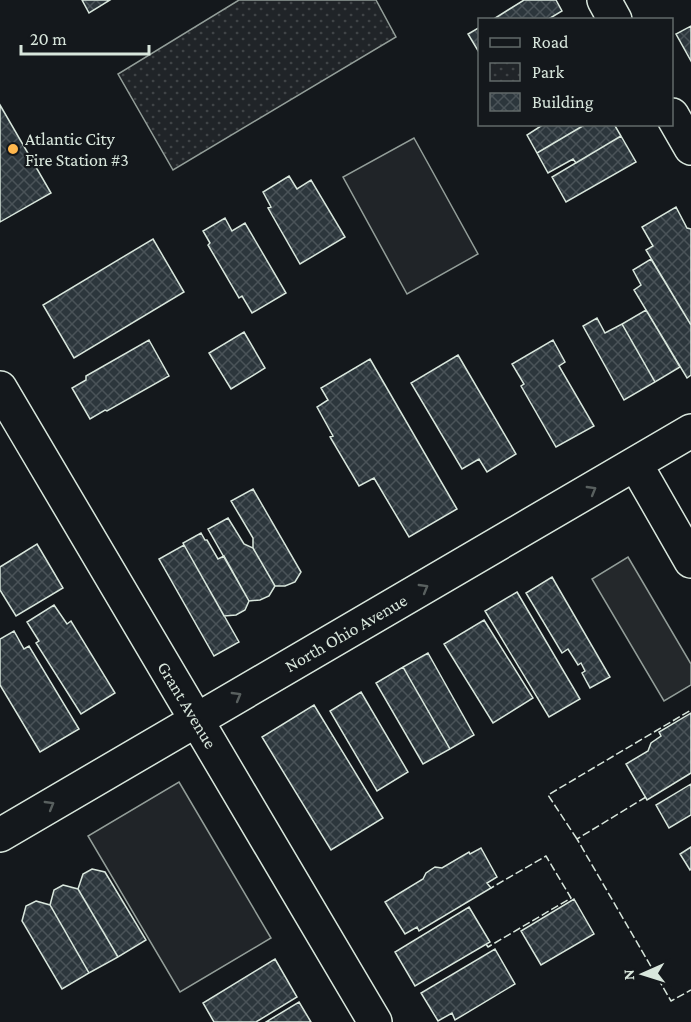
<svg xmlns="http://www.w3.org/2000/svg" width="691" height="1022" font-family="'Crimson Pro',serif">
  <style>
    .green { fill: #202428; stroke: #939e99; stroke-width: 1.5 }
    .park { fill: url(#park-dots); stroke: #939e99; stroke-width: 1.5 }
    .parking { fill: #24282b; stroke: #939e99; stroke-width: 1.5 }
    .building { fill: url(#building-cross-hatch); stroke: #d8e6dc; stroke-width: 1.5 }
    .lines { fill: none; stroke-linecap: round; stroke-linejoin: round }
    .minor-casing { stroke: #d8e6dc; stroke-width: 36 }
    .minor { stroke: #14181c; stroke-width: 33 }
    .fence { stroke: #d8e6dc; stroke-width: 1.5; stroke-dasharray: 8 3; stroke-linecap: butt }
    .oneway { stroke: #59605f }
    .poi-dot { fill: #ffb74d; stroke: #14181c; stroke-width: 2 }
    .labels { text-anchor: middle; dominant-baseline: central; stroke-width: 4.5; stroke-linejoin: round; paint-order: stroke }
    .poi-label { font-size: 18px; fill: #d8e6dc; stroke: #14181c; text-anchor: start }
    .street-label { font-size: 18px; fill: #d8e6dc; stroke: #14181c }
  </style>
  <defs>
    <pattern id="park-dots" width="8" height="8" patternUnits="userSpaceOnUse" patternTransform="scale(1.5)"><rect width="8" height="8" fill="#202428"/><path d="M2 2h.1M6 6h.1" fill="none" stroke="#404447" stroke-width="1.8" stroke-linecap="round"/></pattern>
    <pattern id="building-cross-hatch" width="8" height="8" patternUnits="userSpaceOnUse" patternTransform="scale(1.5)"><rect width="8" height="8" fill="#2c363c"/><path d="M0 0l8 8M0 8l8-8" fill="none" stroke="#4a5358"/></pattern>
  </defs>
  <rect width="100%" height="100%" fill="#14181c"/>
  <!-- green -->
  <path class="green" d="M414,138L478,254L407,294L343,177Z
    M179,782L271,938L180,992L88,836Z"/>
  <!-- park -->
  <path class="park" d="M239,0H376L396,37L173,170L118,74Z"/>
  <!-- parking -->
  <path class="parking" d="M628,557L691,664V685L664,701L592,579Z"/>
  <!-- building -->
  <path class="building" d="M82,0H110L89,13Z
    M524,0H556L562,11L547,20H492Z
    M691,26V61L676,34Z
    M480,27V54L468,34Z
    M0,105L51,193L0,222Z
    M544,124H586L537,153L527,135Z
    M586,124H614L621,136L576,163L573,159L548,173L537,153Z
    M621,136L636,162L566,202L552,177Z
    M289,176L297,189L311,180L345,237L300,264L268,208L271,207L263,192Z
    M676,207L687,228L691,229V325L646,250L653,246L642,227Z
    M225,218L232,231L245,223L286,293L252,313L242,296L239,298L208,245L210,243L203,231Z
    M153,239L184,292L74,358L43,305Z
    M651,259L691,325V375L687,378L634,290L641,285L633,270Z
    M646,310L680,367L655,382L622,324Z
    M597,318L605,333L622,324L655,382L624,400L583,326Z
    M244,332L265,368L231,389L209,353Z
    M149,340L169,376L107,411L105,410L90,419L72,388L86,380V376Z
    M553,340L565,362L559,366L594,426L556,447L521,386L524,384L512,364Z
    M458,355L516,454L487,472L479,459L462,469L411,383Z
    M370,359L457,509L409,537L374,478L359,486L330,437L333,436L317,407L328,400L321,388Z
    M253,489L301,572L295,582L285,586H275L253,548V538L231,501Z
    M228,518L244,544L253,548L275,586L269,596L260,600L249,601L208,529Z
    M201,533L205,540H207L218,559L224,556L249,601L245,610L236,615L224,616L184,545L183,543Z
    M37,544L63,588L16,616L0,590V567Z
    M184,545L239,642L214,656L159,559Z
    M552,577L610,677L590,688L582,673L585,671L581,663L578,665L568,649L562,653L526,593Z
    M517,592L580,699L549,717L485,611Z
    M54,605L67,624L71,621L115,693L81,714L36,643L39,641L27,622Z
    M484,620L533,698L493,723L444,644Z
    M14,631L24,649L29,646L79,729L40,752L0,685V639Z
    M428,653L474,735L450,749L403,667Z
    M403,667L450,749L423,764L376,683Z
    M361,692L408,772L377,791L330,711Z
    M314,705L383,818L331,850L262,737Z
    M691,713V773L647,800L626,764L648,751L651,743L661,736L659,732Z
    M691,784V815L669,828L656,805Z
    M691,847V869L690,870L680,854Z
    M481,848L497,877L487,883L491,888L419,931L417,927L405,934L385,902L423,879L426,873L435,867L442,868L469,852L470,854Z
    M92,869L105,872L146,940L118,957L78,889L83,874Z
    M63,885L78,889L118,957L89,973L50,905L54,890Z
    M574,899L594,934L541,965L521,931Z
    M36,901L50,905L89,973L62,989L22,921L26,906Z
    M469,907L490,942L415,986L395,952Z
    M495,949L515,984L455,1020L452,1013L438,1021L421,993Z
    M275,959L297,997L256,1022H214L203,1003Z
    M299,1002L311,1022H266Z"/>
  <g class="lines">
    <!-- minor casing -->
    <g class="minor-casing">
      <path id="minor" d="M604,0L615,20
        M672,115L691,148
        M0,388L375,1022
        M636,465L691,561
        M0,835L691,431"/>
    </g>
    <!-- minor -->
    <use href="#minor" class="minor"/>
    <!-- fence -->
    <path class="fence" d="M646,797L577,839L671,1001L691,990
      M577,839L548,795L691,710
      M486,944L488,947L571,898L546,856L491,888"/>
  </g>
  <!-- one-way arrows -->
  <defs><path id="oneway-chevron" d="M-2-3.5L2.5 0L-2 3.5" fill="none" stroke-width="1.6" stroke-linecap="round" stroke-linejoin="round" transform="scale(1.5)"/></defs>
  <g class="oneway">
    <use href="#oneway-chevron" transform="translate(592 490) rotate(-30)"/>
    <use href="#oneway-chevron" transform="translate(424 588) rotate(-30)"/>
    <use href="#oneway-chevron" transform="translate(237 696) rotate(-30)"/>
    <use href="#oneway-chevron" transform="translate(50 805) rotate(-30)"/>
  </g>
  <!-- markers -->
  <circle class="poi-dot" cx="13" cy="149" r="6"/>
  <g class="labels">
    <!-- poi labels -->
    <g class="poi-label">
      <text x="25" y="139">Atlantic City<tspan x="25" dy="21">Fire Station #3</tspan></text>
    </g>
    <!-- street labels -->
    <g class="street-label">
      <text transform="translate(346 633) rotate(-30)">North Ohio Avenue</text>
      <text transform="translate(187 705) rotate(59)">Grant Avenue</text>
    </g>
  </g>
  <!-- legend -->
  <rect x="478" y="18" width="195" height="108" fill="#14181c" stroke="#626a69" stroke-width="1.5"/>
  <rect x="490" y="38" width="30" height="9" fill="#14181c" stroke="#626a69" stroke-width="1.5"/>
  <text x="532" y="48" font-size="18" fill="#d8e6dc">Road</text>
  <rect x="490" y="63" width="30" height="18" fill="url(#park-dots)" stroke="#626a69" stroke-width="1.5"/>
  <text x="532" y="78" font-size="18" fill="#d8e6dc">Park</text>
  <rect x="490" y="93" width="30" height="18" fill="url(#building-cross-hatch)" stroke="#626a69" stroke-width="1.5"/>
  <text x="532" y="108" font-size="18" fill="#d8e6dc">Building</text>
  <!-- north arrow -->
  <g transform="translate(643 974) rotate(267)" stroke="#14181c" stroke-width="4.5" paint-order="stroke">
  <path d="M0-4.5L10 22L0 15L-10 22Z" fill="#d8e6dc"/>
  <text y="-9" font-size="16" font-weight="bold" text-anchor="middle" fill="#d8e6dc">N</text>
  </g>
  <!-- scale -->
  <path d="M21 45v9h128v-9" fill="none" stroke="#d8e6dc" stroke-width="3"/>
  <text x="30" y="45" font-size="18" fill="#d8e6dc" stroke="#14181c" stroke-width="4.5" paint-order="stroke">20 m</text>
</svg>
